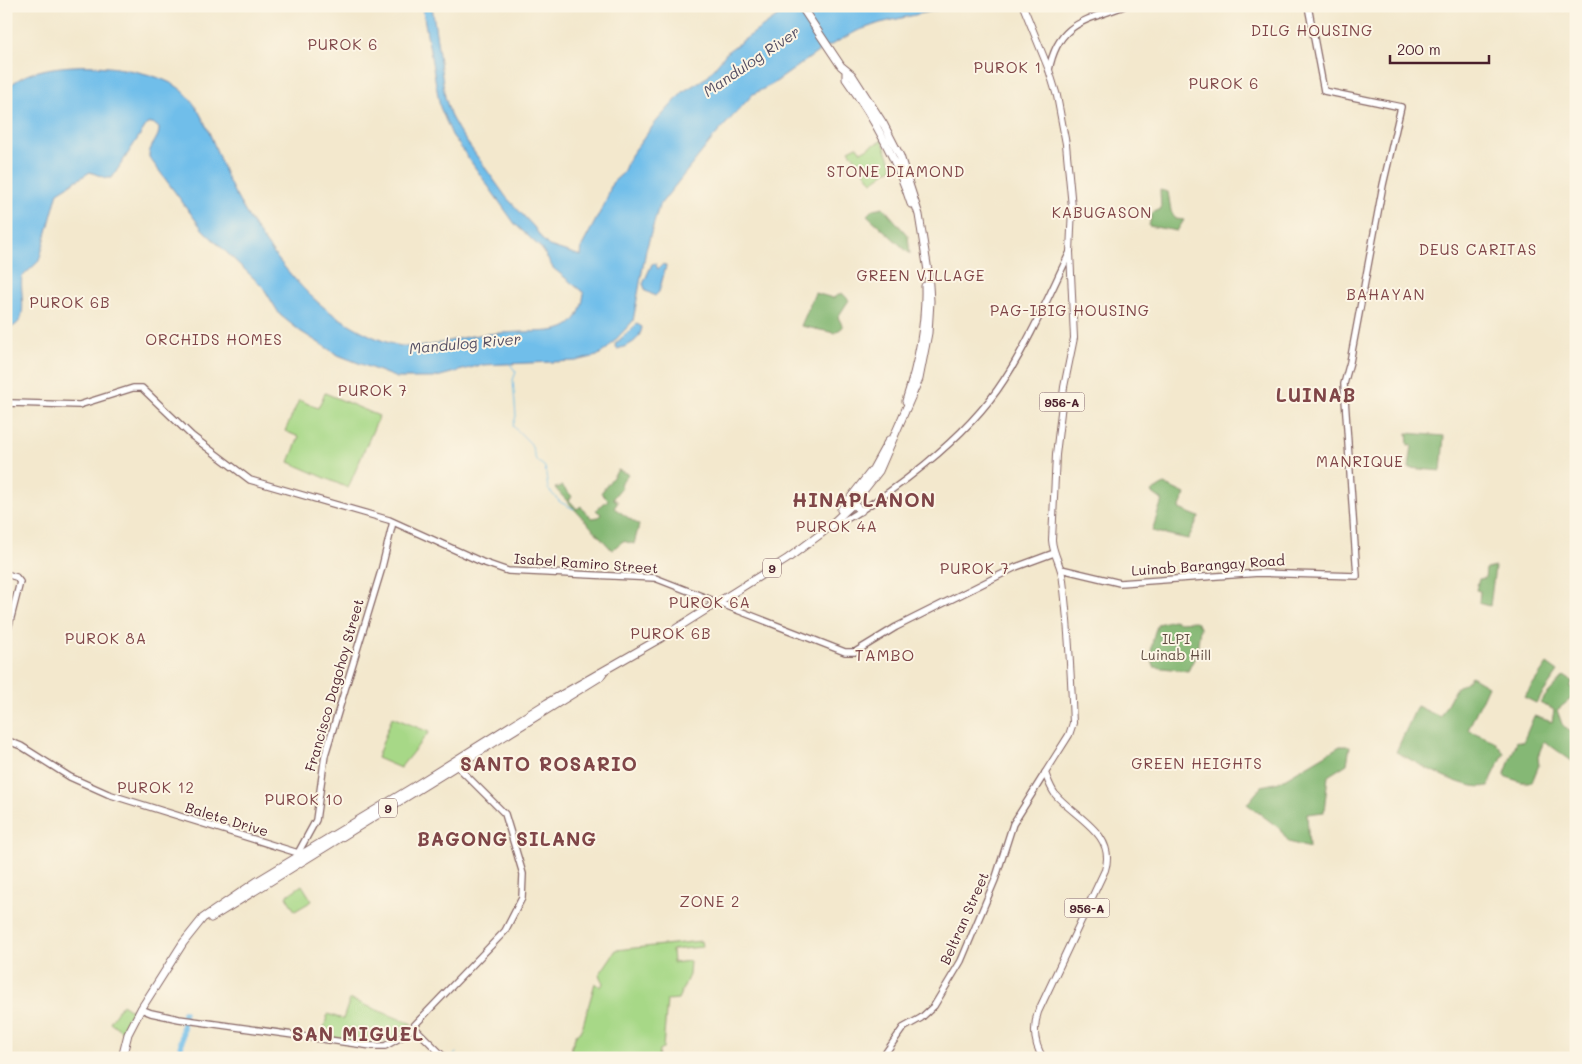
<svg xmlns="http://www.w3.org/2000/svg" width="1582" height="1064" font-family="Mali,sans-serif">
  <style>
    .green { fill: #a7d887; stroke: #787c59 }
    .forest { fill: #85b874; stroke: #686c50 }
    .water { fill: #70beea; stroke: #5d6e8a }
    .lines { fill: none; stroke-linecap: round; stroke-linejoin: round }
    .stream { stroke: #70beea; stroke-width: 1 }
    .river { stroke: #70beea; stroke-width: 6 }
    .secondary-casing { stroke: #856564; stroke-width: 8 }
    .primary-casing { stroke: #856564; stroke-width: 8 }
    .highway-casing { stroke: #856564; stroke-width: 9 }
    .secondary { stroke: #fff; stroke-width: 5.5 }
    .primary { stroke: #fff; stroke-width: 6 }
    .highway { stroke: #fff; stroke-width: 7 }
    .labels { text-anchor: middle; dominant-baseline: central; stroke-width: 4; stroke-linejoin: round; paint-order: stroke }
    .shield { fill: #fcf5e5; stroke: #7f5f63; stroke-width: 1 }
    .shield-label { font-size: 12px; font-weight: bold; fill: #4a1f2b }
    .street-label { font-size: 14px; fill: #4a1f2b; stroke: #fcf5e5 }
    .park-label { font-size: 14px; fill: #614d42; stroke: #fcf5e5 }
    .neighbourhood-label { font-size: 15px; letter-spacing: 1px; fill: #804648; stroke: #fcf5e5 }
    .water-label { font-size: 15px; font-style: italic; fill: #554f64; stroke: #fcf5e5 }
    .quarter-label { font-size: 16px; letter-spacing: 1px; fill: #804648; stroke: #fcf5e5 }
    .district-label { font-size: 19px; font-weight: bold; letter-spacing: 1px; fill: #804648; stroke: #fcf5e5 }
  </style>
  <rect width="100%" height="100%" fill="#fcf5e5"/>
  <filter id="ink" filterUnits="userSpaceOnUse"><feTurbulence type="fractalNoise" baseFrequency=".02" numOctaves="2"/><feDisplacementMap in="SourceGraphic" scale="10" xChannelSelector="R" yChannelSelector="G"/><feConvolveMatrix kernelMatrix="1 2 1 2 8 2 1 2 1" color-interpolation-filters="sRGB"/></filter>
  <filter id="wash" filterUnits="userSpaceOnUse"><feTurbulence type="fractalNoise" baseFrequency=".0096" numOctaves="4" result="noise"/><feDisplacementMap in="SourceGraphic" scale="20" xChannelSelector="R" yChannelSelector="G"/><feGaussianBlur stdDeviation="1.12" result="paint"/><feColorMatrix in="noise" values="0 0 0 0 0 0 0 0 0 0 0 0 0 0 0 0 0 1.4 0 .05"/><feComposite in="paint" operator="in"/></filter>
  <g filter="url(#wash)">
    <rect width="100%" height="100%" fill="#f3e8cd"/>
    <!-- green -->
    <path class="green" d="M882,140L893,167L872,182L849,150L857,146L861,152Z
      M325,393L379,416L348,488L289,462L299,437L285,431L299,400L318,408Z
      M392,717L429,732L400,768L377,758Z
      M302,885L312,901L295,911L286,896Z
      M701,941L702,947L672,950L673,963L690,961L689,975L678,999L667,1000L663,1048L659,1051L658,1058H623L618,1055L621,1058H568L576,1034L581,1032L595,983L601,987L603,983L599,975L616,950Z
      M350,999L412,1024C387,1054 355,1041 321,1037L328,1014L343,1019Z
      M122,1004L134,1012L123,1032L110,1022Z"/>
    <!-- forest -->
    <path class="forest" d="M1160,190L1168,192L1171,211L1176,219L1184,220L1177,231L1149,226L1152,213L1161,209Z
      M883,207L908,236L910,254L867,215L873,209Z
      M815,293L833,298L842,293L849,300L838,317L843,327L835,333L801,326Z
      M1407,433L1444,436L1441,471L1409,468L1412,445H1408Z
      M618,470L628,474L620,484L622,487L613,498L618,502L614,508L639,525L634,544L623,541L612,550L555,488L562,486L572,496L569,500L577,509L581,506L583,510L592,518L599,517L601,514L596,510L608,500L601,493Z
      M1164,484L1185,494L1179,509L1199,517L1188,539L1152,531L1162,500L1151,492Z
      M1495,567L1490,606L1479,603L1480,591L1476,590L1479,579L1485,578L1486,569Z
      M1173,620L1180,622L1195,621L1200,627L1197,653L1188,671L1154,667C1149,655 1152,636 1158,624Z
      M1547,664L1558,672L1536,703L1524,697Z
      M1471,676L1488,686L1468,730L1494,741L1504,753L1488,786C1465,792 1418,763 1396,752L1417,706L1440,717L1455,689L1466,682Z
      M1564,676L1573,682L1570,687L1576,688V695L1557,710L1562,724L1576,738V764L1544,741L1538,756L1539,765L1532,782H1521L1504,776L1517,741L1523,742L1534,716L1552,722L1554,710L1540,702Z
      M1340,746H1350L1347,764L1328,776L1324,812L1307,814L1309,848L1289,842L1279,828L1247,804L1262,786L1279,782Z"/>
    <!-- water -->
    <path class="water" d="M422,6H432L445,97L451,117L459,131L506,197L534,227L542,239L549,246L581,256L582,246L606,201L612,183L623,173L629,158L655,123L684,91L707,77L728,51L791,7L954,6L880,23L857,31L818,52L773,84L753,94L713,138L659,206L646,250L633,321L607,349L597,356L576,361L481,365L433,378H397L338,355L300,331L280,315L263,287L203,230L149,157C148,146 160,139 159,128L153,123L147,124L112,178H106L90,172L58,192L39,261L22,277C19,295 32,324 6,329V90C22,71 52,67 75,66C104,64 166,72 186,94C206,116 215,149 226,175C244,218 294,288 333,314C355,328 383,345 409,347C429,348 452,339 472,336C489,333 504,333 521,332C556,331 579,335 584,293L553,268L542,249L515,224L452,135L440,107Z
      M655,263L658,269L663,264L666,266L659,292L655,296L646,291L643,284L652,264Z
      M637,324L642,327C640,341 629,346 617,349L615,344Z"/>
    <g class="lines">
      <!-- stream -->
      <path class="stream" d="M510,364L516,372L513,380L516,416L513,426L531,444L536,460L545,467L548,489L560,502L574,509
        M452,1058L456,1053"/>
      <!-- river -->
      <path class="river" d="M180,1058L184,1013"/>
    </g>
  </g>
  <g filter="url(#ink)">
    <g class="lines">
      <!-- secondary casing -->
      <g class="secondary-casing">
        <path id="secondary" d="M1049,70C1058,23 1084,21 1124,6
          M6,407L7,404L11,403L79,405L133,388H142L192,436L250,480L389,520L482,562L508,571L655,578L845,652H855L896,627L1016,567L1054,553
          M829,529C889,497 967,438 1004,380C1030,340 1049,295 1070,252
          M1061,569L1120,583L1259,573L1357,576L1344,384L1350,362L1383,185L1401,107L1324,91L1308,6
          M6,574L16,577L20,582L6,637
          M6,740L21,746L70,777L108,794L298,853L299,856
          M298,853L316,820L325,755L381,571L393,522
          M141,1009L151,1013L179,1019L372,1046H385L405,1035L505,931L522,898L523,874L505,814L456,765
          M414,1027L445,1058
          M882,1058L903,1028L921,1018L934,1006L961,961L995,880L1013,824L1045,773"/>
      </g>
      <!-- primary casing -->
      <g class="primary-casing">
        <path id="primary" d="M1023,6L1049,70L1057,96L1066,144L1072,207L1070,252L1074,338L1064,387L1056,455L1052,540C1053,555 1062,566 1063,581C1069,628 1071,676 1073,723L1069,735L1045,773C1048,780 1050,787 1055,794C1074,817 1117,834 1105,870L1038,1012C1033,1028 1034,1044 1043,1058"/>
      </g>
      <!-- highway casing -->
      <g class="highway-casing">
        <path id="highway" d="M846,72V79C874,118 896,157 911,204
          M906,401C918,364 926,325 925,286
          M853,504L861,511
          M841,510L873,469L889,440
          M211,918L600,677L605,670
          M122,1058L128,1034L141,1009L183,943L203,918L259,880L413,787L547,703L661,638L787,559L822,533L853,504L879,471L919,379L928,333L930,301L928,271L919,215L900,156L884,125L852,75L841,66L801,6"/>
      </g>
      <!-- secondary -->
      <use href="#secondary" class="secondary"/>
      <!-- primary -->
      <use href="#primary" class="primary"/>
      <!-- highway -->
      <use href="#highway" class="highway"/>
    </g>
  </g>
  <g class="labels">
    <!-- shield labels -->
    <g class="shield">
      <rect x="1039.5" y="392.5" width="45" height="19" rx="4"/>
      <rect x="763" y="558.5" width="18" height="19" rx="4"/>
      <rect x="379" y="798.5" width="18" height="19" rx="4"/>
      <rect x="1064.5" y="898.5" width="45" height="19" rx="4"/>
    </g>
    <g class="shield-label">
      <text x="1062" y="402">956-A</text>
      <text x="772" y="568">9</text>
      <text x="388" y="808">9</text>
      <text x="1087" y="908">956-A</text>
    </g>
    <!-- street labels -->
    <g class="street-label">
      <text transform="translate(586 563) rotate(4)">Isabel Ramiro Street</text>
      <text transform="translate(1208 565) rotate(-4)">Luinab Barangay Road</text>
      <text transform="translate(334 685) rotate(-74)">Francisco Dagohoy Street</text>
      <text transform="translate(227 819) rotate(17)">Balete Drive</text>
      <text transform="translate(964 918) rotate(-66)">Beltran Street</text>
    </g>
    <!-- park labels -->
    <g class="park-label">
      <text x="1176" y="638">ILPI<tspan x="1176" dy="16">Luinab Hill</tspan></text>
    </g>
    <!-- neighbourhood labels -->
    <g class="neighbourhood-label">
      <text x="1312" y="30">DILG HOUSING</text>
      <text x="343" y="44">PUROK 6</text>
      <text x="1008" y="67">PUROK 1</text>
      <text x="1224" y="83">PUROK 6</text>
      <text x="896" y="171">STONE DIAMOND</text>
      <text x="1102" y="212">KABUGASON</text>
      <text x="1478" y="249">DEUS CARITAS</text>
      <text x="921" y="275">GREEN VILLAGE</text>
      <text x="1386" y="294">BAHAYAN</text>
      <text x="70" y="302">PUROK 6B</text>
      <text x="1070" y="310">PAG-IBIG HOUSING</text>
      <text x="214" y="339">ORCHIDS HOMES</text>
      <text x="373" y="390">PUROK 7</text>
      <text x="1360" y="461">MANRIQUE</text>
      <text x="837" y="526">PUROK 4A</text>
      <text x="975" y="568">PUROK 7</text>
      <text x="710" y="602">PUROK 6A</text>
      <text x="671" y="633">PUROK 6B</text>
      <text x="106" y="638">PUROK 8A</text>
      <text x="1197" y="763">GREEN HEIGHTS</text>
      <text x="156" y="787">PUROK 12</text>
      <text x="304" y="799">PUROK 10</text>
      <text x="710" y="901">ZONE 2</text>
    </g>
    <!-- water labels -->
    <g class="water-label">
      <text transform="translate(751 61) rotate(-34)">Mandulog River</text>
      <text transform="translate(465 343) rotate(-5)">Mandulog River</text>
    </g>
    <!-- quarter labels -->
    <g class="quarter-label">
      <text x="885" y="654">TAMBO</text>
    </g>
    <!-- district labels -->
    <g class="district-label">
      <text x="1316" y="394">LUINAB</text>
      <text x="864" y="499">HINAPLANON</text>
      <text x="549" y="763">SANTO ROSARIO</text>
      <text x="507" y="838">BAGONG SILANG</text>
      <text x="358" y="1033">SAN MIGUEL</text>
    </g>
  </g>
  <!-- margin -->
  <rect width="1582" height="1064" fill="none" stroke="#fcf5e5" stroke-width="25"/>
  <!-- scale -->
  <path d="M1390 55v8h99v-8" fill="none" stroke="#4a1f2b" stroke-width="2.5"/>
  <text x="1397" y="55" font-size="15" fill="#4a1f2b" stroke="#fcf5e5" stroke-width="4" paint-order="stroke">200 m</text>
</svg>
